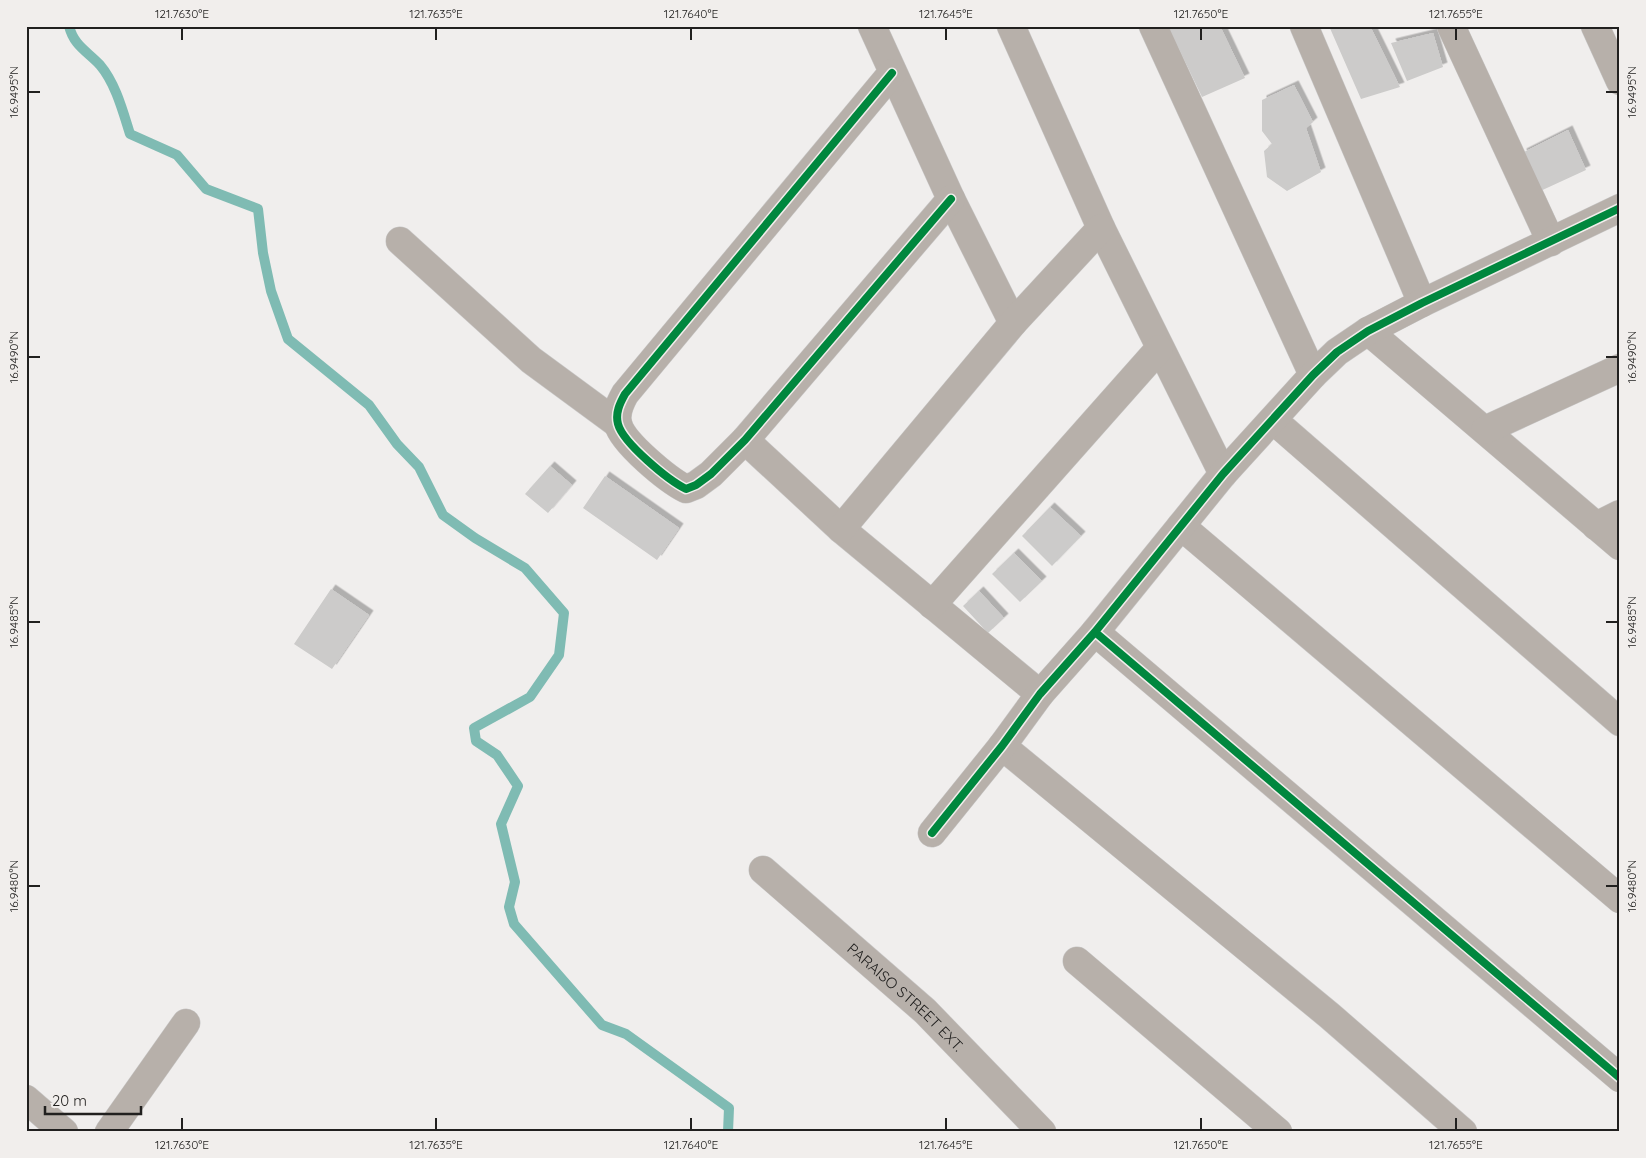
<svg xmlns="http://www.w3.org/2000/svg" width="1646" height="1158" font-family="Quicksand,sans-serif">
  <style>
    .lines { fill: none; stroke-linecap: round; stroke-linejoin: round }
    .stream { stroke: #7fbbb3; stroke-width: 10 }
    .building { fill: #cccbca; filter: url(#shadow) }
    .minor-casing { stroke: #cac9c9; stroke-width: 29 }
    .minor { stroke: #b7b0aa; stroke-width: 28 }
    .cycleway-casing { stroke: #f1eeec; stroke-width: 11 }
    .cycleway { stroke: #00873e; stroke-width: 8 }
    .ticks { fill: none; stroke: #21201f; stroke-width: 2 }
    .labels { text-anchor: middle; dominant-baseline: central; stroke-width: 4; stroke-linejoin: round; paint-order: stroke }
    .street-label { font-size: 15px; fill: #21201f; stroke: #f1eeec }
    .neatline { fill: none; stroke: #21201f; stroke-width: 2 }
    .ticks-label { font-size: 12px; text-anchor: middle; fill: #21201f }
  </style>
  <defs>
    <filter id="shadow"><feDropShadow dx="4.5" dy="-4.5" stdDeviation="0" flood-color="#0004"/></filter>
  </defs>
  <rect width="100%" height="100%" fill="#f0eeed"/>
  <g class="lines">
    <!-- stream -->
    <path class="stream" d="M69,26C74,46 87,51 100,65C116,84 123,112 130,134L177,155L206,189L258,209L263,253L271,291L288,339L369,405L397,444L419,467L443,515L475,538L525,568L564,613L559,655L530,697L474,728L476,741L497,755L518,786L501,824L515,882L509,907L514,924L602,1025L626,1034L729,1108L728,1132"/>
  </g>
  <!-- building -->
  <path class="building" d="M1168,26H1220L1245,78L1202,97Z
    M1329,26H1370L1400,87L1361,99Z
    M1433,33L1443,67L1407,81L1391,43Z
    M1294,85L1313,122L1306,128L1321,172L1287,191L1267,177L1264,151L1272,144L1262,131V100Z
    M1568,130L1586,170L1536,193L1522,153Z
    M550,466L572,485L548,513L525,494Z
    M605,476L679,528L657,560L583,508Z
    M1050,507L1081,536L1052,566L1022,536Z
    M1014,553L1042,581L1020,602L992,574Z
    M331,589L369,615L332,669L294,644Z
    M979,591L1004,618L988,633L963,606Z"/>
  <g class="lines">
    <!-- minor casing -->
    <g class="minor-casing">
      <g id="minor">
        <path d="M872,26L951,199L1013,323"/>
        <path d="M1011,26L1101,228L1223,474"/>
        <path d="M1153,26L1313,375"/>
        <path d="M1304,26L1422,303"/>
        <path d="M1451,26L1551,242"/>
        <path d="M1595,26L1620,81"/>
        <path d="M892,73L625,394C620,403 615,413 618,424C623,443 668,480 686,489L696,485L711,474L745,440L951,199"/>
        <path d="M400,241L531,360L618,424"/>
        <path d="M1368,331L1620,546"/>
        <path d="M1273,420L1620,722"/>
        <path d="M1485,430L1620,368"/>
        <path d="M745,440L841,529L1040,694"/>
        <path d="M1181,526L1620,899"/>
        <path d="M1596,526L1620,514"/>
        <path d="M841,529L1013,323L1101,228"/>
        <path d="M932,605L1159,349"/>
        <path d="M1095,632L1620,1078"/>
        <path d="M1002,746L1330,1016L1463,1132"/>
        <path d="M932,833L1002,746L1040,694L1095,632L1223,474L1313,375L1337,352L1368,331L1422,303L1620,208"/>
        <path id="s1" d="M763,870L925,1011L1042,1132"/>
        <path d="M1077,961L1278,1132"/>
        <path d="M26,1099L64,1132"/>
        <path d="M109,1132L186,1023"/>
      </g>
    </g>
    <!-- minor -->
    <use href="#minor" class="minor"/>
    <!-- cycleway casing -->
    <g class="cycleway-casing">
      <path id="cycleway" d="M892,73L625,394C620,403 615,413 618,424C623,443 668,480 686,489L696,485L711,474L745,440L951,199
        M1095,632L1620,1078
        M932,833L1002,746L1040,694L1095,632L1223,474L1313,375L1337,352L1368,331L1422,303L1620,208"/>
    </g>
    <!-- cycleway -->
    <use href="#cycleway" class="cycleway"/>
  </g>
  <!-- ticks -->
  <path class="ticks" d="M182,28V40M436,28V40M691,28V40M946,28V40M1201,28V40M1456,28V40M28,92H40M1606,92H1618M28,357H40M1606,357H1618M28,622H40M1606,622H1618M28,886H40M1606,886H1618M182,1118V1130M436,1118V1130M691,1118V1130M946,1118V1130M1201,1118V1130M1456,1118V1130"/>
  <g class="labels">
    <!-- street labels -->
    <g class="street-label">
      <text stroke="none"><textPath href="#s1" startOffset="191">PARAISO STREET EXT.</textPath></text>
    </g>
  </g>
  <!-- border -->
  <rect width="1646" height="1158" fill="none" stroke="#f1eeec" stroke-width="55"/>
  <!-- scale -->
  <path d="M45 1106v8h96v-8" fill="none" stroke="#21201f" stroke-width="2.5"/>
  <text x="52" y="1106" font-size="15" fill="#21201f" stroke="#f1eeec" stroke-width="4" paint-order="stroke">20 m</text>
  <rect x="28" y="28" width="1590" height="1102" class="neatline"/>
  <g class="ticks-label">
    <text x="182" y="18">121.7630°E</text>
    <text x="436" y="18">121.7635°E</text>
    <text x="691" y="18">121.7640°E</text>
    <text x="946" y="18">121.7645°E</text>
    <text x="1201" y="18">121.7650°E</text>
    <text x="1456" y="18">121.7655°E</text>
    <text transform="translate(14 92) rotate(-90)" y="4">16.9495°N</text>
    <text transform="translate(1632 92) rotate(-90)" y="4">16.9495°N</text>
    <text transform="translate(14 357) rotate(-90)" y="4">16.9490°N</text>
    <text transform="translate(1632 357) rotate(-90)" y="4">16.9490°N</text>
    <text transform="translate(14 622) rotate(-90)" y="4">16.9485°N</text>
    <text transform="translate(1632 622) rotate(-90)" y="4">16.9485°N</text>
    <text transform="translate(14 886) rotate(-90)" y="4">16.9480°N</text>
    <text transform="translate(1632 886) rotate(-90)" y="4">16.9480°N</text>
    <text x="182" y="1149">121.7630°E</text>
    <text x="436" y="1149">121.7635°E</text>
    <text x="691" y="1149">121.7640°E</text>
    <text x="946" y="1149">121.7645°E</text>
    <text x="1201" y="1149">121.7650°E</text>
    <text x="1456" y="1149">121.7655°E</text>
  </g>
</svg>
